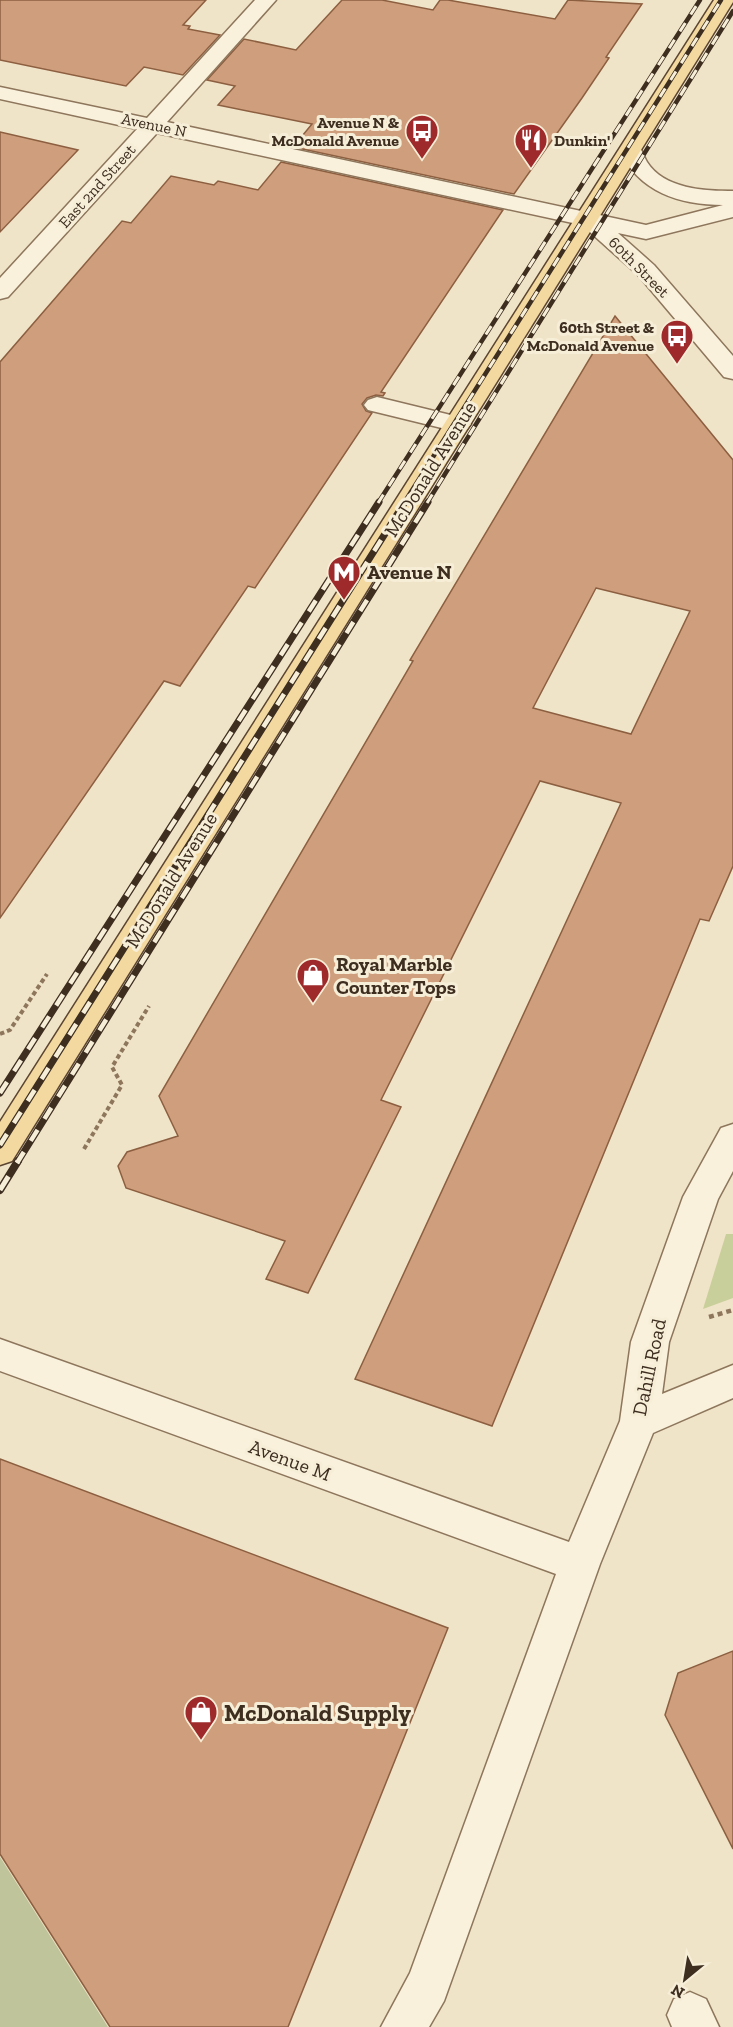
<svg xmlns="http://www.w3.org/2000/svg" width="733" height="2027" font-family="'Zilla Slab',serif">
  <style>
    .green { fill: #c9cf9b }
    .cemetery { fill: #bfc49a }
    .building { fill: #cf9f7d; stroke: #8d5f41; stroke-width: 1.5; fill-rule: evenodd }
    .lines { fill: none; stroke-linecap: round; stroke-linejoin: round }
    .minor-casing { stroke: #8d765c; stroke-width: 3 }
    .major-casing { stroke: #5b4430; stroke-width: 3 }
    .path-far1 { stroke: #8d765c; stroke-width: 4; stroke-dasharray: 4.5 3; stroke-linecap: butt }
    .path { stroke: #8d765c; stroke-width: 4.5; stroke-dasharray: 5 4; stroke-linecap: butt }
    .minor { fill: #faf1dc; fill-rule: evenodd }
    .major { fill: #f3d9a0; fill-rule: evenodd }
    .rail-far2-casing { stroke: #3d2e20; stroke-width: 4.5 }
    .rail-far1-casing { stroke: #3d2e20; stroke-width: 7 }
    .rail-casing { stroke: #3d2e20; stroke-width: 8 }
    .rail-far2 { stroke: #f7eed8; stroke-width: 3; stroke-dasharray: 10; stroke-linecap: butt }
    .rail-far1 { stroke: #f7eed8; stroke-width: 4.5; stroke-dasharray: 13; stroke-linecap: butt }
    .rail { stroke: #f7eed8; stroke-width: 5; stroke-dasharray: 16; stroke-linecap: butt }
    .labels { text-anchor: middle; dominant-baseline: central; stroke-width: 6; stroke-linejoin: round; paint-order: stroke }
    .far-poi-label { font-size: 16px; font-weight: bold; fill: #3d2e20; stroke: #f7eed8; text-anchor: end }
    .far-street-label { font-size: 16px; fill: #3d2e20; stroke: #f7eed8 }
    .street-label { font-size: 20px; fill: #3d2e20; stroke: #f7eed8 }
    .poi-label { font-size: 20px; font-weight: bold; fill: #3d2e20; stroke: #f7eed8; text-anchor: start }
    .near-poi-label { font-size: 24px; font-weight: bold; fill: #3d2e20; stroke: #f7eed8; text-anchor: start }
  </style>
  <rect width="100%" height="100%" fill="#f0e4c8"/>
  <!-- green -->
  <path class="green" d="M726,1234H733V1298L703,1309Z"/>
  <!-- cemetery -->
  <path class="cemetery" d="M0,1857L108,2027H0Z"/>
  <!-- building -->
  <path class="building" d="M0,0H206L183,25L190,26L188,29L220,35L183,75L144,67L126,86L0,60Z
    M342,0H382L433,10L440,0H448L555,19L568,0L642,4L606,57L609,58L582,98L514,194L293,147L312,124L218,105L235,86L207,80L244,39L296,50Z
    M0,132L78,150L0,232Z
    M281,162L503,210L381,392L385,393L383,396L376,395L367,398L362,404L366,411L372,413L255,588L248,586L180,686L164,681L0,918V362L122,221L131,223L171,176L214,185L218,181L258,190Z
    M615,316L733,460V866L709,921L700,919L492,1426L355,1379L621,803L540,781L381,1100L401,1107L308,1293L266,1279L285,1241L126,1188L118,1166L127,1152L178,1136L159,1096L413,661L410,660ZM596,588L690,611L631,734L533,708Z
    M0,1459L448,1628L288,2027H110L0,1854Z
    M733,1651V1849L665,1715L678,1673Z"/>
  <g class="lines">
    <!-- minor casing -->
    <g class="minor-casing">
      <path id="minor" d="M255,0H276L167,122L646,225L723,205C680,205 638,192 620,150L623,145L631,143L639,145C642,151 644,157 647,162C664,189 705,191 733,191V217L646,239L618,233L654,265L733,356V379L724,377L638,275L582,225L157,133L8,297L0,299V278L137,129L0,99V87L147,118Z
        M377,397L467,419L471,424L467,429L458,432L368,410L364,405L368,400Z
        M733,1124V1171L718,1199L669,1342L662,1394L733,1365V1398L653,1433L600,1564L444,2001L429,2027H381L410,1973L556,1574L0,1371V1339L569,1542L620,1421L631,1342L683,1197L721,1128Z
        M690,1992L706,1999L719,2027H672L667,2015L674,1999Z"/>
    </g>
    <!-- major casing -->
    <g class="major-casing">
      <path id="major" d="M714,0H733V2L12,1161L0,1165V1122Z"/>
    </g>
    <!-- path-far1 -->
    <path class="path-far1" d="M0,1034L10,1030L47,974
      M84,1149L122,1085L112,1067L149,1006"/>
    <!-- path -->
    <path class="path" d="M709,1317L733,1310"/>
    <!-- minor -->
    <use href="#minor" class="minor"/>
    <!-- major -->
    <use href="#major" class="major"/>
    <!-- rail-far2 casing -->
    <g class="rail-far2-casing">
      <path id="rail-far2" d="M378,503L700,0
        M404,503L721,0
        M427,503L733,11"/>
    </g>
    <!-- rail-far1 casing -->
    <g class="rail-far1-casing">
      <path id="rail-far1" d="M0,1093L379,502
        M0,1145L405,502
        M17,1163L428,502"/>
    </g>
    <!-- rail casing -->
    <g class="rail-casing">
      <path id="rail" d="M0,1190L18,1161"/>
    </g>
    <!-- rail-far2 -->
    <use href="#rail-far2" class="rail-far2"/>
    <!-- rail-far1 -->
    <use href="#rail-far1" class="rail-far1"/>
    <!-- rail -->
    <use href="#rail" class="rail"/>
  </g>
  <!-- icons -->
  <defs>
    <g id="bus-pin" transform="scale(1.725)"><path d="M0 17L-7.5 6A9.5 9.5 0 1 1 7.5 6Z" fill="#9e2a2b" stroke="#f7eed8"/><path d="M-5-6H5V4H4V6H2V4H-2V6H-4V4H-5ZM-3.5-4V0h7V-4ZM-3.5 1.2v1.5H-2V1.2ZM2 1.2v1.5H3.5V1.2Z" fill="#fff"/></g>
    <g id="restaurant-pin" transform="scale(1.725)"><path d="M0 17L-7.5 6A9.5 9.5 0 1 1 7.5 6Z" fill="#9e2a2b" stroke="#f7eed8"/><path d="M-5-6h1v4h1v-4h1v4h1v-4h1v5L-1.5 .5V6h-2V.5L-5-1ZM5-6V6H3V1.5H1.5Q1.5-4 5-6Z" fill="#fff"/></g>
    <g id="metro-pin" transform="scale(1.725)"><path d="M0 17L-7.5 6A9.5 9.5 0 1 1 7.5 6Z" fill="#9e2a2b" stroke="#f7eed8"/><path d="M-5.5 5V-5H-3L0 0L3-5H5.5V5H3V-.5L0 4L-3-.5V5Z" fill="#fff"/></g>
    <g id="shop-pin" transform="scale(1.725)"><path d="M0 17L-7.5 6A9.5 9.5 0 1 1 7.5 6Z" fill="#9e2a2b" stroke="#f7eed8"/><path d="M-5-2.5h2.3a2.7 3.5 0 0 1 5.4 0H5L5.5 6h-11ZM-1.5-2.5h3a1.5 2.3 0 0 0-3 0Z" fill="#fff"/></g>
  </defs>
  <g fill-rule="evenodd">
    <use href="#bus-pin" x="422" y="131"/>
    <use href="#restaurant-pin" x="531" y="140"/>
    <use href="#bus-pin" x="677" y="336"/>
    <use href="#metro-pin" x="344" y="572"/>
    <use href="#shop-pin" x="313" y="975"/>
    <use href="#shop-pin" x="201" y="1712"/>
  </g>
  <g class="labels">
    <!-- far-poi labels -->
    <g class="far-poi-label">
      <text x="399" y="122">Avenue N &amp;<tspan x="399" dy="18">McDonald Avenue</tspan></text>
      <text x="554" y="140" text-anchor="start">Dunkin'</text>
      <text x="654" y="327">60th Street &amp;<tspan x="654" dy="18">McDonald Avenue</tspan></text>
    </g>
    <!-- far-street labels -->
    <g class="far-street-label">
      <text transform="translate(154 125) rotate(12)">Avenue N</text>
      <text transform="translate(97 186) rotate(-48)">East 2nd Street</text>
      <text transform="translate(639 267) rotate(45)">60th Street</text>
    </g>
    <!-- street labels -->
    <g class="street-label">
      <text transform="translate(430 469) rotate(-58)">McDonald Avenue</text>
      <text transform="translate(171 880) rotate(-58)">McDonald Avenue</text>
      <text transform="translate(649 1367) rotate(-78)">Dahill Road</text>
      <text transform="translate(290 1460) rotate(20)">Avenue M</text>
    </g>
    <!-- poi labels -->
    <g class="poi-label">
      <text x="367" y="572">Avenue N</text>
      <text x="336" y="964">Royal Marble<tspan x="336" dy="23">Counter Tops</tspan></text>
    </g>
    <!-- near-poi labels -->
    <g class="near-poi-label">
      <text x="224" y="1712">McDonald Supply</text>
    </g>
  </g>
  <!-- north arrow -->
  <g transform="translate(685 1979) rotate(210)" stroke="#f7eed8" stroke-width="4.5" paint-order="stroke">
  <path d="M0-4.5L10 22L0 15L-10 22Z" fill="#3d2e20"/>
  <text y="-9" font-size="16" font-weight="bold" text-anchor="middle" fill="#3d2e20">N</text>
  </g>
</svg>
